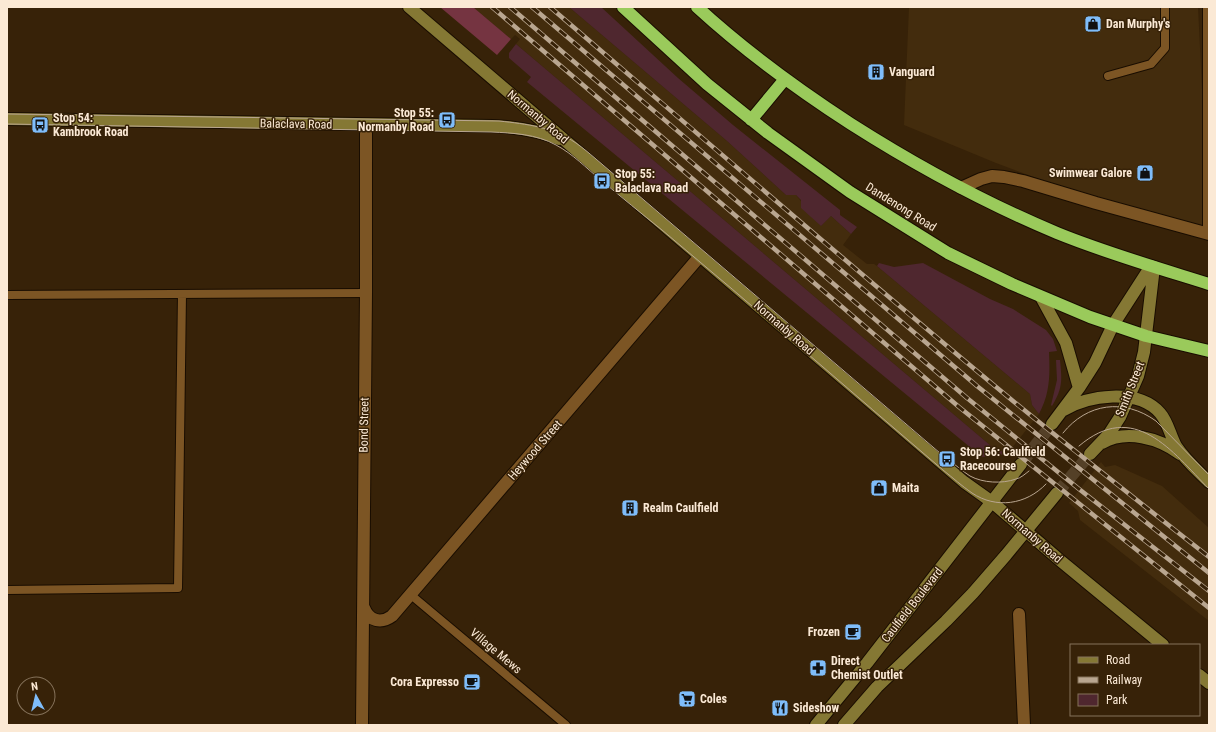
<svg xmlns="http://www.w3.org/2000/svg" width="1216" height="732" font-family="'Roboto Condensed',sans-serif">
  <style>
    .built { fill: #432c0d }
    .green { fill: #4f272f }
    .forest { fill: #753441 }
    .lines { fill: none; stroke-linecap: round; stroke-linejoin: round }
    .secondary-tunnel { stroke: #544027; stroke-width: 12; stroke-dasharray: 12 6; stroke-linecap: butt }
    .lane-casing { stroke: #190d01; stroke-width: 10 }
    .street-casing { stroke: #190d01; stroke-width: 14 }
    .secondary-casing { stroke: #190d01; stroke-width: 14 }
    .highway-casing { stroke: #190d01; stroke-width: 14 }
    .lane { stroke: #7c5524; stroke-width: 8 }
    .street { stroke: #7c5524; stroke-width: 12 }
    .secondary { stroke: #857834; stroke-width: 12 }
    .highway { stroke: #9aca5b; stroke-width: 12 }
    .tram { stroke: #b9a690; stroke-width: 1 }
    .rail-casing { stroke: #b9a690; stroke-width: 4.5 }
    .rail { stroke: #372208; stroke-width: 3; stroke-dasharray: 9; stroke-linecap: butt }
    .labels { text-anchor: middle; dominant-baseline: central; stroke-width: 3; stroke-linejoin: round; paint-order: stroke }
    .poi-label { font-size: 12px; font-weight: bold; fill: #fbe9d5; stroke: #372208; text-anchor: start }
    .street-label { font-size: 12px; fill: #fbe9d5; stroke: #372208 }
  </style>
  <rect width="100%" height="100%" fill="#372208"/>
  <!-- built -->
  <path class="built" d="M473,7H569L727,141L786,195H796L821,226L831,216L851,234L843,245L867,264H874L877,266L1030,394L1032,405L1039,414L1007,454L1004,451H997L516,44L520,39L515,35L511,39Z
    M909,7H1198L1209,234L1066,189L996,163L904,125Z
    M1101,462L1105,467L1115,465L1162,486L1209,528V621L1080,520L1078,511L1069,503Z"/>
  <!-- green -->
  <path class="green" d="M569,7H601L678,78L733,125L840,210V215L857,227L851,234L831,216L821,226L801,208V200L796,195H786L727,141Z
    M516,44L997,451H1004L1007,454L982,457L527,82L531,77L509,58V53Z
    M879,263L894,267L923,263L990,299L1013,309L1046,330L1053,339L1057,351L1049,352C1050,376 1050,393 1039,414L1032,405L1030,394L877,266Z
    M1056,360H1060C1062,380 1063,388 1052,406L1051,405L1057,380Z"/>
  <!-- forest -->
  <path class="forest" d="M440,7H473L511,39L497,55Z"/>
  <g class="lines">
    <!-- secondary-tunnel -->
    <path class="secondary-tunnel" d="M1021,464L1052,424
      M1057,493L1090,454"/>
    <!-- lane casing -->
    <g class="lane-casing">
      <path id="lane" d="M1108,76L1151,64L1165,48V7
        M7,295L366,293
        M7,590L178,588L182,294
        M411,595L566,725"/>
    </g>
    <!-- street casing -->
    <g class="street-casing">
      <path id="street" d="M1209,7V232
        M961,188L981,179L992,176L1004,177L1023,181L1096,203L1209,234
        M364,608C369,621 381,624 392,616L700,256
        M1019,614L1024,725
        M362,725L366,293V125"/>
    </g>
    <!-- secondary casing -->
    <g class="secondary-casing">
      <path id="secondary" d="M409,7L964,482L992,502L1062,562L1163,645
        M7,119L492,126C515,127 537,130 559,139
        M1041,297L1066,343L1079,388
        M1062,411C1088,395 1138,388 1160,413C1168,422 1170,435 1176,446C1185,460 1198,471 1209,482
        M1052,424L1079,388L1095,363L1113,325L1151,266
        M1102,443C1126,429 1159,438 1180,454
        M1090,454L1109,434L1120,417L1138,376L1144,352L1154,267
        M1199,675L1209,683
        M816,725L867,663L1021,464
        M844,725L877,687L946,621L973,593L1006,555L1057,493"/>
    </g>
    <!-- highway casing -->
    <g class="highway-casing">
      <path id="highway" d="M623,7L707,84L768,133L850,192L948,253L1012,284L1090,317L1146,336L1209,351
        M697,7C745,51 797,89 851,124C917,166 985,203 1057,233C1106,253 1158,268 1209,284
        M751,120L785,79"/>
    </g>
    <!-- lane -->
    <use href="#lane" class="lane"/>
    <!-- street -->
    <use href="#street" class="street"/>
    <!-- secondary -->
    <use href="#secondary" class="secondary"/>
    <!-- highway -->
    <use href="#highway" class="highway"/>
    <!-- tram -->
    <path class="tram" d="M7,114L499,121C527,124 552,127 576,143C583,148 589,153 596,159L947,459C955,464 962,471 970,476C983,483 1002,484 1016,479C1021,478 1025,474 1029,471
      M7,124L491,132C513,133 536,134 556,145C573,154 586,168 601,180C621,197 642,214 662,230C757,309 849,390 943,470C953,478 962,486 972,493C996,509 1026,505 1046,484
      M1063,433C1087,403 1124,398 1156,421L1209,475
      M1079,446C1134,399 1172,451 1209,489"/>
    <!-- rail casing -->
    <g class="rail-casing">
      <path id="rail" d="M492,7L959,407L1209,608
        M510,7L967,398L1079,489L1209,591
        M532,7L977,386L1209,573
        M550,7C704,139 857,272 1013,401C1078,454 1143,505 1209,557"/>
    </g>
    <!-- rail -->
    <use href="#rail" class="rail"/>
  </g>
  <!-- icons -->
  <defs>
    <g id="shop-square" transform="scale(0.9)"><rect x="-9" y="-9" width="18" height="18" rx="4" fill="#7fbdfa" stroke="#372208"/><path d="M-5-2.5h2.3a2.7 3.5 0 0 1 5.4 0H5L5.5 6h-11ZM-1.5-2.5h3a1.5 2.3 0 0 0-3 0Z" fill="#111"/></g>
    <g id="building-square" transform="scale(0.9)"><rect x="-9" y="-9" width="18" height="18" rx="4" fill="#7fbdfa" stroke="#372208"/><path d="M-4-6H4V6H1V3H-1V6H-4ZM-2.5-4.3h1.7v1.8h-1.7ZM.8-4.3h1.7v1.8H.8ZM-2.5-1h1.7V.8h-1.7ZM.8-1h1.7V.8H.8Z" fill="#111"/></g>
    <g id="bus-square" transform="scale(0.9)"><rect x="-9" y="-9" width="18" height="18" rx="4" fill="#7fbdfa" stroke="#372208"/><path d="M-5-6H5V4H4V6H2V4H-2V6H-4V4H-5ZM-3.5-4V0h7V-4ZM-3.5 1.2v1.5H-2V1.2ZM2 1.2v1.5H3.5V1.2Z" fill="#111"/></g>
    <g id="cafe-square" transform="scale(0.9)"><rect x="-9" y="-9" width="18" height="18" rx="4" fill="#7fbdfa" stroke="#372208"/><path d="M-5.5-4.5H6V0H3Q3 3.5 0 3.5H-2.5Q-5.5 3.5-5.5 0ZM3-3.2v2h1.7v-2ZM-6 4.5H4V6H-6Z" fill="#111"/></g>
    <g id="pharmacy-square" transform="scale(0.9)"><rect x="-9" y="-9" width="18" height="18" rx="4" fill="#7fbdfa" stroke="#372208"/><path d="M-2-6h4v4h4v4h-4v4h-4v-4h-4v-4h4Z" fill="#111"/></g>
    <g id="supermarket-square" transform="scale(0.9)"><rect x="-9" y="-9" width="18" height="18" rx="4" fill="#7fbdfa" stroke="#372208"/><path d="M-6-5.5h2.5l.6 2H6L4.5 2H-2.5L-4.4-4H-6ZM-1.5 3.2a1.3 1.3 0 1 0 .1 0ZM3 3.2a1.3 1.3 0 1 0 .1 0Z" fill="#111"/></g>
    <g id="restaurant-square" transform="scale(0.9)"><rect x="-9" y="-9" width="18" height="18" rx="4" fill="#7fbdfa" stroke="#372208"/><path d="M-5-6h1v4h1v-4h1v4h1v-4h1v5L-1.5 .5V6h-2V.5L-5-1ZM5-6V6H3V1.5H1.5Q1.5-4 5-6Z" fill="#111"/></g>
  </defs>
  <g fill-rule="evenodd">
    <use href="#shop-square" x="1093" y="24"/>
    <use href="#building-square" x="876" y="72"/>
    <use href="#bus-square" x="447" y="120"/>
    <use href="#bus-square" x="40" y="125"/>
    <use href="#shop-square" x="1145" y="173"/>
    <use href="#bus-square" x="602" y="181"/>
    <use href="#bus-square" x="947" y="459"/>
    <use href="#shop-square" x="879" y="488"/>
    <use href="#building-square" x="630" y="508"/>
    <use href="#cafe-square" x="853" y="632"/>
    <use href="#pharmacy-square" x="818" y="668"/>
    <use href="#cafe-square" x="472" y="682"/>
    <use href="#supermarket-square" x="687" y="699"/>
    <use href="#restaurant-square" x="780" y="708"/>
  </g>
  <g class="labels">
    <!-- poi labels -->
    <g class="poi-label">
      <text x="1106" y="24">Dan Murphy's</text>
      <text x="889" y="72">Vanguard</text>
      <text x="434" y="113" text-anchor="end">Stop 55:<tspan x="434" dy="14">Normanby Road</tspan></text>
      <text x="53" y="118">Stop 54:<tspan x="53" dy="14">Kambrook Road</tspan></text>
      <text x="1132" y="173" text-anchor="end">Swimwear Galore</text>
      <text x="615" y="174">Stop 55:<tspan x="615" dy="14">Balaclava Road</tspan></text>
      <text x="960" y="452">Stop 56: Caulfield<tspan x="960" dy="14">Racecourse</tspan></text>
      <text x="892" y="488">Maita</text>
      <text x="643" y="508">Realm Caulfield</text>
      <text x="840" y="632" text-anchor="end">Frozen</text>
      <text x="831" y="661">Direct<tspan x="831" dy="14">Chemist Outlet</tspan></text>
      <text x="459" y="682" text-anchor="end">Cora Expresso</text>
      <text x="700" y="699">Coles</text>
      <text x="793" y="708">Sideshow</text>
    </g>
    <!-- street labels -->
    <g class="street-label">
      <text transform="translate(538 117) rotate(40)">Normanby Road</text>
      <text transform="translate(296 124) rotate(1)">Balaclava Road</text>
      <text transform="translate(901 207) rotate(32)">Dandenong Road</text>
      <text transform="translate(784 328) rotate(41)">Normanby Road</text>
      <text transform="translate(1130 389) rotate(-68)">Smith Street</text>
      <text transform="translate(364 425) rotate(-89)">Bond Street</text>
      <text transform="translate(535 450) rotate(-49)">Heywood Street</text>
      <text transform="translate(1032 536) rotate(41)">Normanby Road</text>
      <text transform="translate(912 605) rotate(-52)">Caulfield Boulevard</text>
      <text transform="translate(496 651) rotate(40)">Village Mews</text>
    </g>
  </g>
  <!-- border -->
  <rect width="1216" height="732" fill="none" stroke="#fbe9d5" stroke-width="16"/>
  <!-- legend -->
  <rect x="1070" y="644" width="130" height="72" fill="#372208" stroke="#85725a"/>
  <rect x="1078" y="657" width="20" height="6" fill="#857834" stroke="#85725a"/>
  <text x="1106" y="664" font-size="12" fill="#fbe9d5">Road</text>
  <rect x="1078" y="677" width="20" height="6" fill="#b9a690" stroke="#85725a"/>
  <text x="1106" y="684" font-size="12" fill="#fbe9d5">Railway</text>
  <rect x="1078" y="694" width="20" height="12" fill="#4f272f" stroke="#85725a"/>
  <text x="1106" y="704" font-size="12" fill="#fbe9d5">Park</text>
  <!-- north arrow -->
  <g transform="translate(36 696) rotate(352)"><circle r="19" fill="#372208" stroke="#85725a"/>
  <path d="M0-3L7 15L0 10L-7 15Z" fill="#7fbdfa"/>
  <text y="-6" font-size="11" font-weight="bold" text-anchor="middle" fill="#fbe9d5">N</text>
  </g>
</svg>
